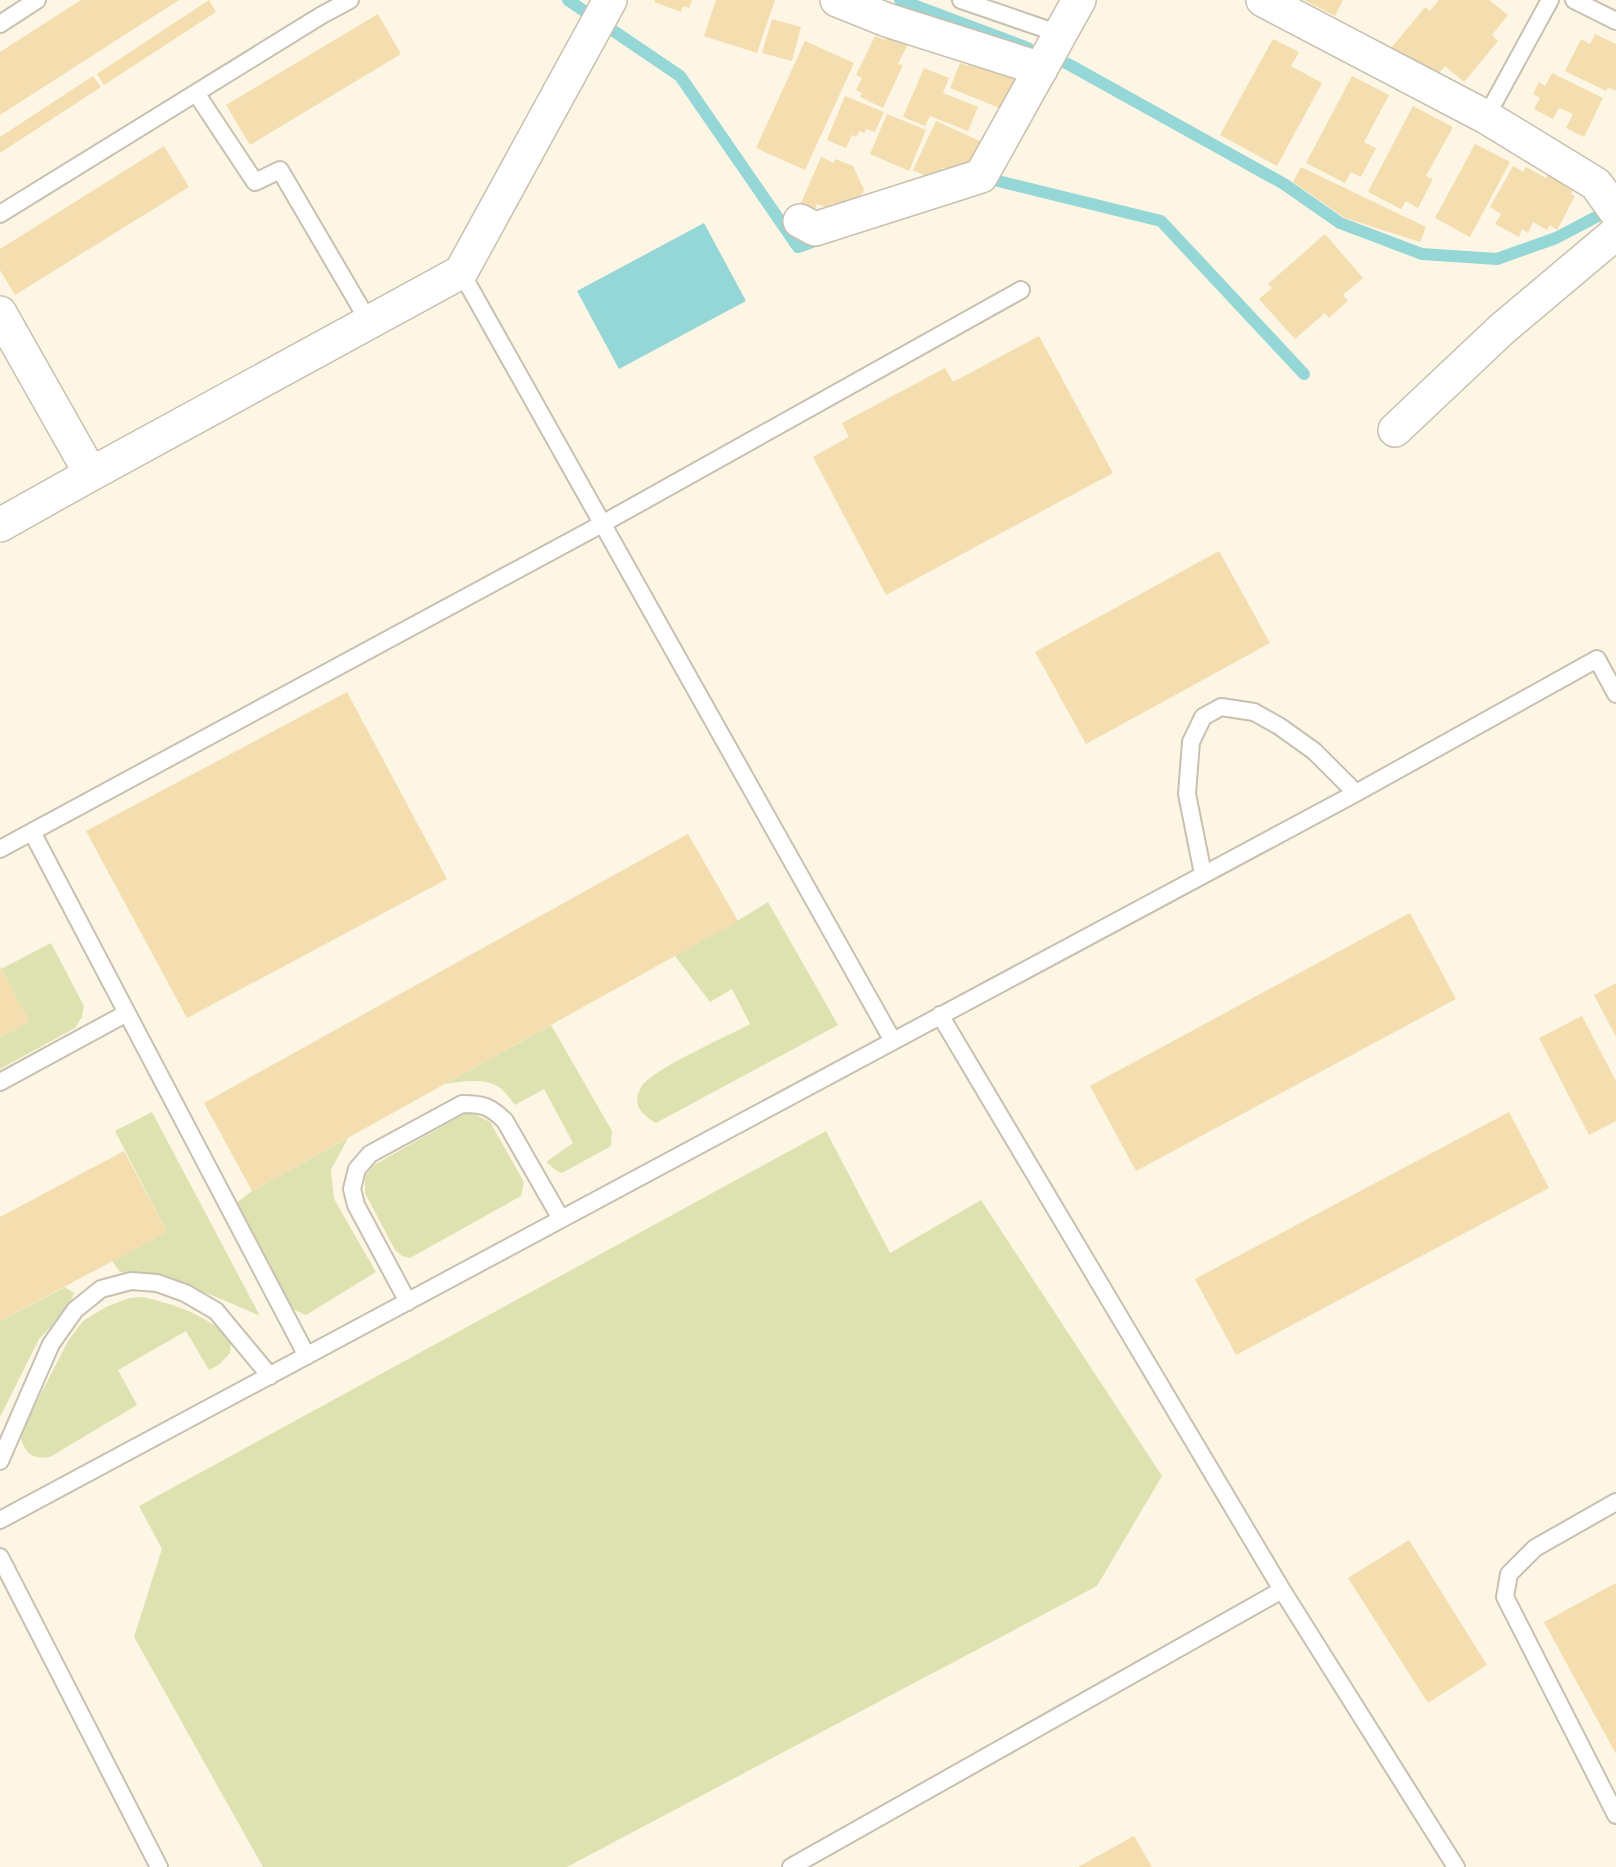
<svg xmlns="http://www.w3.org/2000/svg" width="1616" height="1867" font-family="'Source Sans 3',sans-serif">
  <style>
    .green { fill: #dee2b0 }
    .water { fill: #95d6d6 }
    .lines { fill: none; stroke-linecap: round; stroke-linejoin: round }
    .stream { stroke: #95d6d6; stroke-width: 12 }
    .building { fill: #f4ddae }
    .service-casing { stroke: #c8c0b0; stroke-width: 20 }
    .minor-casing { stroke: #c8c0b0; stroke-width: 36 }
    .service { stroke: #fff; stroke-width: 16 }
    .minor { stroke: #fff; stroke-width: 33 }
  </style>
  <rect width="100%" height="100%" fill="#fef6e4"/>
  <!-- green -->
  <path class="green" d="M768,902L838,1025L656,1123C642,1115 630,1103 642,1086C653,1069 728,1036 750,1024L732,989L710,1002L675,956L737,921Z
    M51,943L84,1006L82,1017L75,1028L0,1069V1037L29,1021L1,969Z
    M551,1025L612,1131L611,1146L562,1173L557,1171L546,1162L573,1143L544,1089L515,1105C510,1099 505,1091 499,1087C483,1077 462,1082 445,1084Z
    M152,1112L260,1316C216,1296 169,1276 120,1272L112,1261L167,1232L115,1131Z
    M466,1113L474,1114L490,1122L524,1182L521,1196L410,1258L402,1256L395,1250L365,1193V1176L374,1165Z
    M826,1131L890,1253L981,1200L1162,1476L1097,1586L567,1867H263L134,1637L162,1549L139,1506Z
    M348,1138L331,1170L334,1199L376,1272L306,1315L294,1310L236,1203L252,1191Z
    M65,1287L74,1293L68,1309L39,1339L0,1417V1321Z
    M143,1297C175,1305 210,1315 231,1341L230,1353L220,1364L209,1370L186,1331L118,1370L137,1405L50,1457C32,1460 24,1453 20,1434L68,1341L83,1321L106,1307L129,1298Z"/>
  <!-- water -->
  <path class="water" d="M704,223L746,301L619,369L577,291Z"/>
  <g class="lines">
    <!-- stream -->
    <path class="stream" d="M568,0L680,76L798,247L821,239
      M900,0L1028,48
      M1050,57L1068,64L1284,184L1340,223L1422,254L1497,259L1556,238L1613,208
      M983,184L994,180L1161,221L1304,374"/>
  </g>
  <!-- building -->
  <path class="building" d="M81,0H179L0,115V52Z
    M209,0L216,12L104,85L97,74Z
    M655,0H692L689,8L683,6L681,12L654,2Z
    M716,0H775L757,53L704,36Z
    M1304,0H1343L1335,16Z
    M1439,0H1489L1508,15L1492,35L1498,41L1464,82L1445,66L1434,79L1387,53L1425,7L1430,11Z
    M378,14L401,54L250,145L226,105Z
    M772,19L801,27L792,61L762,53Z
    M888,34L908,44L898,64L903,65L883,108L860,97L862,93L856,90L862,78L856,75L875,36L885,40Z
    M1595,34L1616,44V91L1608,87L1606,91L1565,71L1581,39L1590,44Z
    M1273,39L1299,52L1291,66L1322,83L1277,166L1220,135Z
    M805,41L854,63L805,170L756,148Z
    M971,60L1015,79L1002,109L950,88L960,63L968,66Z
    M924,68L949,78L943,93L978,107L968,131L930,116L925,126L903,117Z
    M1552,73L1603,98L1584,137L1566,128L1573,114L1559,108L1553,119L1534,109L1540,98L1533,94L1539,82L1545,86Z
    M93,76L101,87L0,153V137Z
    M1352,76L1389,95L1364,142L1376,148L1361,177L1351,172L1345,183L1306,163Z
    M845,96L884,112L875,132L866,129L864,133L859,131L857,137L852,135L846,148L827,140Z
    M1413,106L1453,127L1426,176L1433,179L1418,208L1406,201L1401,209L1368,192Z
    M887,114L926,130L909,171L870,154Z
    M936,121L984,143L974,163L950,171L942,168L939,175L928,177L913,170Z
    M1475,144L1510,162L1470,237L1435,218Z
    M164,146L189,187L15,295L0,270V249Z
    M821,157L834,163L835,159L853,166L864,190L857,203L844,209L832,203L830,209L817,204L815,209L801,203Z
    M1513,166L1523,172L1526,167L1546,178L1549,173L1574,187L1571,194L1575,196L1557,230L1550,225L1547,230L1533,222L1528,233L1522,229L1519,237L1495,224L1501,214L1490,207Z
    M1301,167L1426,227L1420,242L1345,218L1293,182Z
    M1325,234L1363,278L1343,295L1348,301L1329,318L1325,313L1295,339L1259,299L1272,288L1268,284Z
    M1039,336L1113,473L886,595L813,457L849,437L842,423L945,368L953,382Z
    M1219,551L1270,643L1086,744L1035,652Z
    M347,692L447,879L187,1018L86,831Z
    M688,834L738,921L252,1191L204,1103Z
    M1410,913L1456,999L1136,1171L1090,1086Z
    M0,967L29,1021L0,1037Z
    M1616,983V1037L1594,995Z
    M1582,1016L1616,1081V1121L1589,1135L1539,1038Z
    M1509,1112L1549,1188L1236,1355L1195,1279Z
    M124,1151L167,1232L0,1321V1217Z
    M1409,1540L1487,1665L1428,1703L1348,1578Z
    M1616,1583V1754L1544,1622Z
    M1134,1836L1152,1867H1078Z"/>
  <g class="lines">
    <!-- service casing -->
    <g class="service-casing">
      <path id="service" d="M961,0L1060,34
        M1574,0L1616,21
        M0,24L37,0
        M196,93L255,182L280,170L369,322
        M1486,117L1550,0
        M0,214L322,15L350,0
        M461,272L893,1041
        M32,832L307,1356
        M0,849L602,524L1021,290
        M1203,874L1187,794L1191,742L1203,717L1221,707L1254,712L1279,726L1314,751L1356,793
        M940,1015L1282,1590L1456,1867
        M0,1082L127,1013
        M408,1302L356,1205L352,1189L357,1169L370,1154L462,1104C483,1104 490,1106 505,1121L561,1219
        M0,1461L51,1344L75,1310L101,1289L131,1281L157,1283L185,1293L216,1311L270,1376
        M1616,1502L1535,1548L1509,1574L1505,1597L1616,1815
        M0,1520L1356,793L1597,659L1616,694
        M0,1557L159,1867
        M791,1867L1282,1590"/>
    </g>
    <!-- minor casing -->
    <g class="minor-casing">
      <path id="minor" d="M837,0L887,20L1041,69
        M1263,0L1486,117L1596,184L1616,212
        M800,221L815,229L981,176L1079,0
        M0,313L91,474
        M1395,430L1502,329L1616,233
        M0,525L91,474L461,272L610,0"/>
    </g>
    <!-- service -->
    <use href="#service" class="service"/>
    <!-- minor -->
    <use href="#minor" class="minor"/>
  </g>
</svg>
